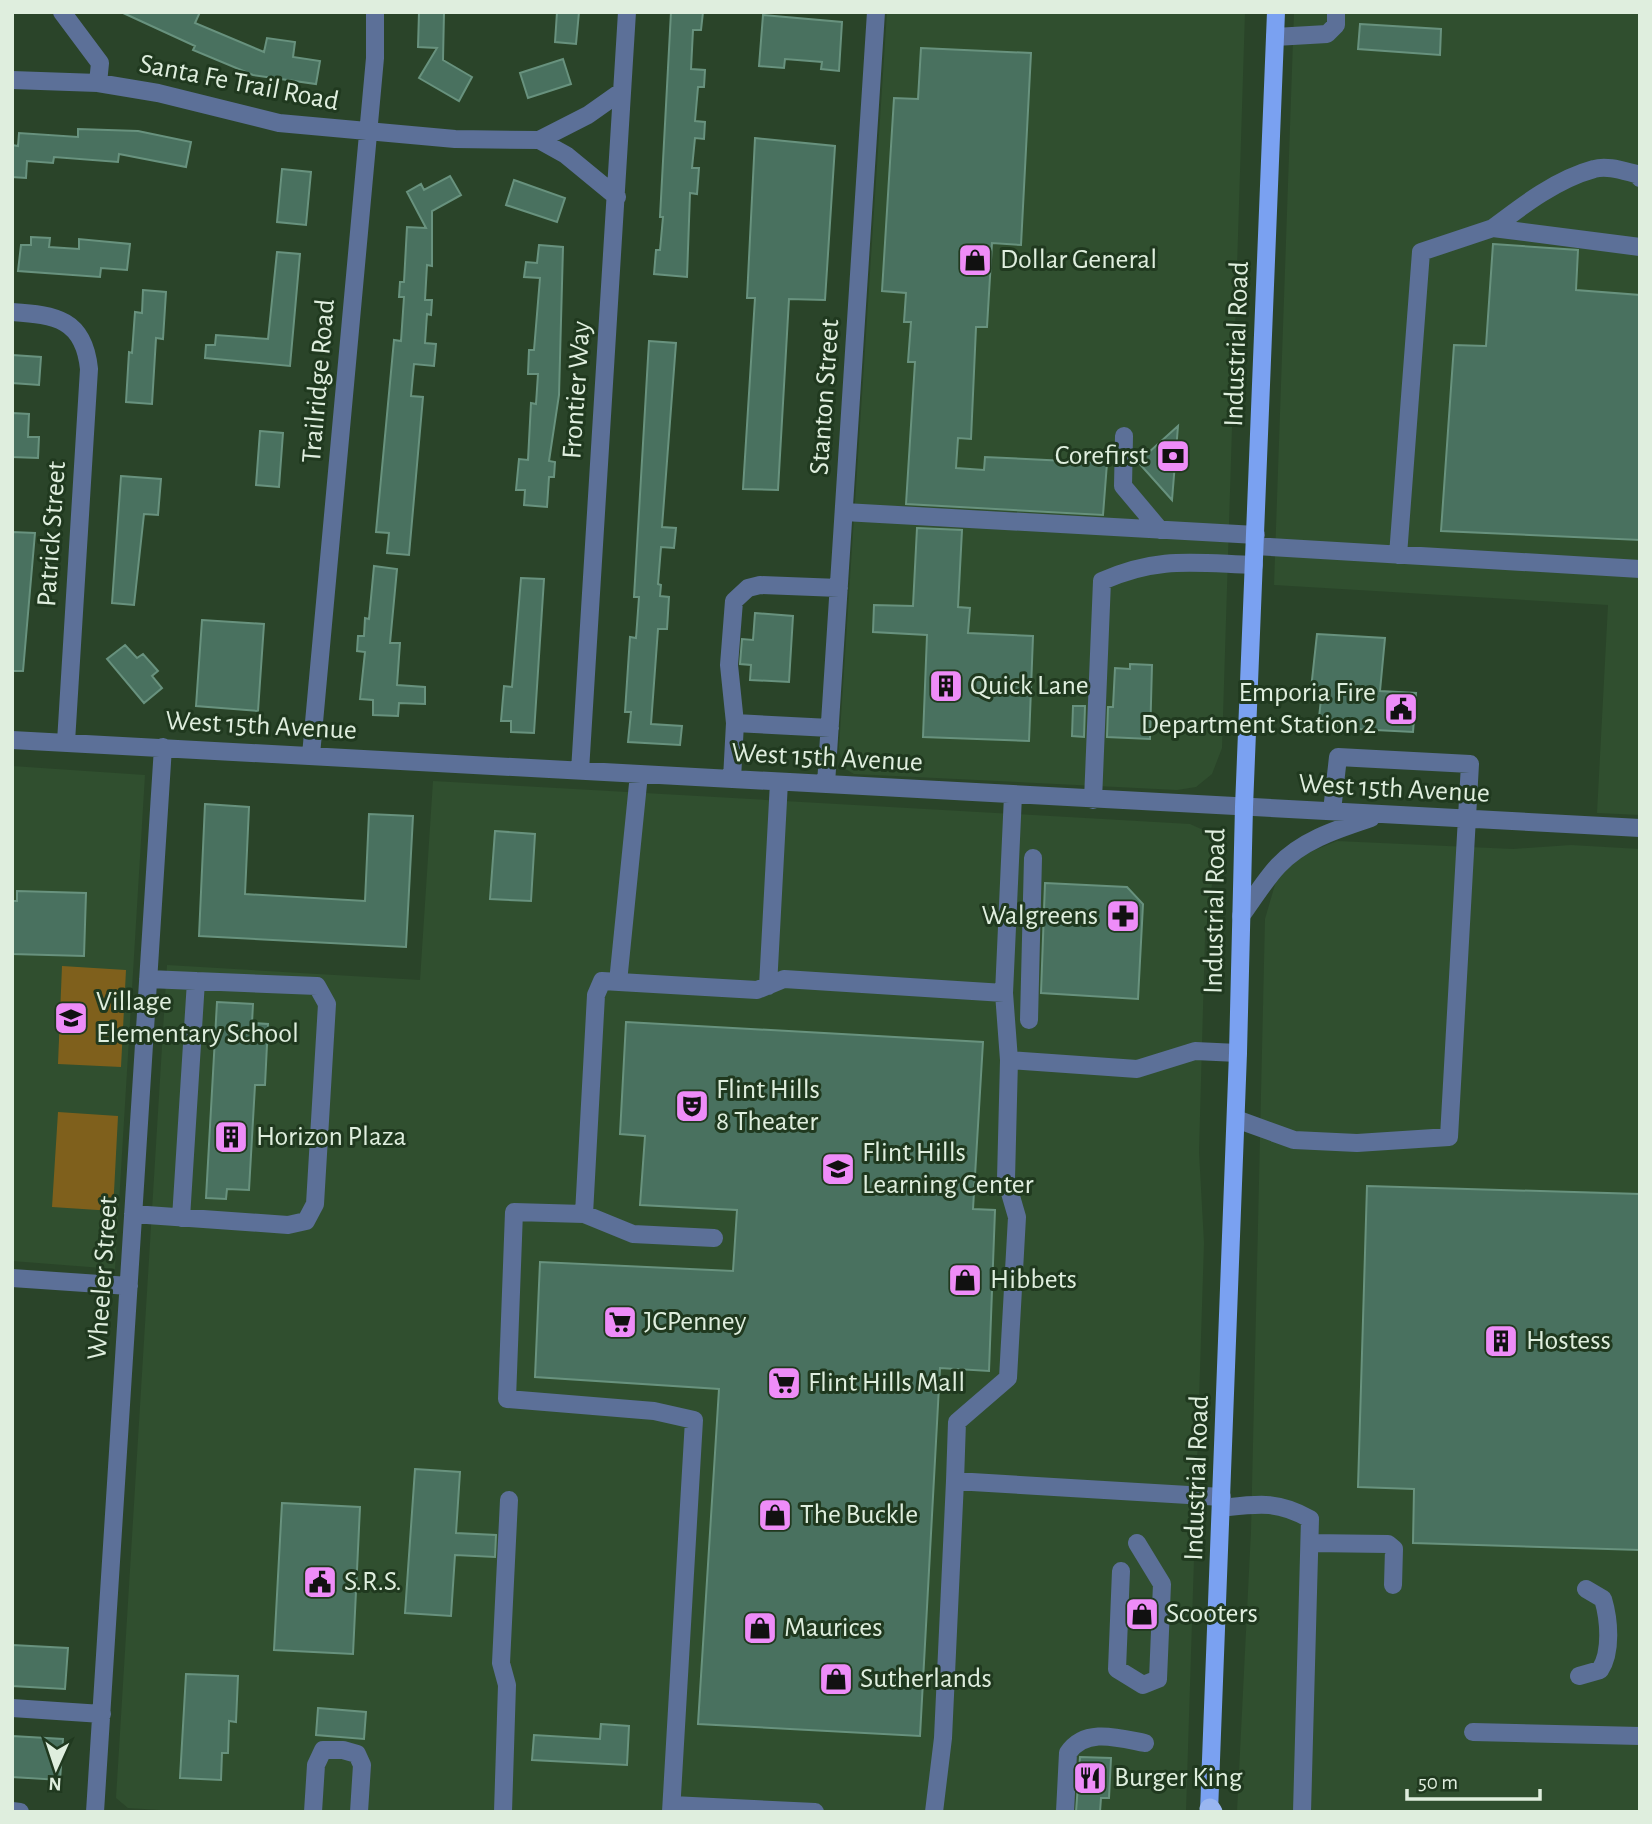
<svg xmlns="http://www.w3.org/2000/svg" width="1652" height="1824" font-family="'Alegreya Sans',sans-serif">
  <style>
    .built { fill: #304f2f }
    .green { fill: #7f601c }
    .building { fill: #49715f; stroke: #68927e; stroke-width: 2 }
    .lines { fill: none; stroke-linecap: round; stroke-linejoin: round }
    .minor { stroke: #5c7098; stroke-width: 18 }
    .major { stroke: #7aa1f1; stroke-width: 18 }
    .highway { stroke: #99b6f0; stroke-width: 21 }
    .labels { text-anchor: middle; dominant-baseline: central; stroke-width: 6; stroke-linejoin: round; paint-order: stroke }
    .street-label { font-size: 28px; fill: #dfeede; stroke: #20391f }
    .poi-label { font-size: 28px; fill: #dfeede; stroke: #20391f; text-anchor: start }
  </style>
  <rect width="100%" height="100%" fill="#2a4429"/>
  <!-- built -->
  <path class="built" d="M887,12H1245L1222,748L1212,774L1196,787L1177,790L854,774L842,767L839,747Z
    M1294,12H1640V815L1597,813L1608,605L1274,585Z
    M12,766L145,775L115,1269L12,1261Z
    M433,781L1190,824L1210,833L1217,846L1205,937L1199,1152L1204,1243L1186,1812H192L128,1808L116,1798L167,965L420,980Z
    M1337,841L1513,849L1571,845L1640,849V1812H1237L1251,1531L1265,919L1276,881L1295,858Z"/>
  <!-- green -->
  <path class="green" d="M62,966L126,970L121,1067L58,1064Z
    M58,1112L118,1116L113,1211L52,1207Z"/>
  <!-- building -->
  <path class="building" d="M121,12H200L195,23L264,52L267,38L295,42L293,57L320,61L316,84L253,75L193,50L195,46Z
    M419,12H444L443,60L472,77L459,101L419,78L437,48L418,47Z
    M557,12H579L576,44L555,42Z
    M671,12H703L701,30H693L691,69L705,70L704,87H698L695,121L705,122L704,139L695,138L692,168H699L697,194L690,193L687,277L654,274L656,250H660L663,217H660Z
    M763,15L842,22L839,71L821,69L822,62L785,59L784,68L759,66Z
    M1360,24L1441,29L1440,55L1358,49Z
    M921,48L1031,53L1021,245L992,243L987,327H976L971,439L958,438L956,468L984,470L985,457L1107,463L1103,515L906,504L915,362H908L911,322H904L906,293L882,291L894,98L918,99Z
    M563,59L571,84L528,98L520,73Z
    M78,129L138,131L191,142L186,167L119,154L118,162L54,157L53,163L27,161L26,178L12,177V145L18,146L19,133L78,137Z
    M755,138L835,146L825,300L789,299L778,490L743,489L755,298H747Z
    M282,169L311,172L306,225L277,222Z
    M450,176L461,195L432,211V266L427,265L425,300H432L431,315L427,314L425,343L436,344L434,366L414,364L411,396L423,397L409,555L387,553L389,533L376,532L394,340L401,341L404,297H399L400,282H404L407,227L426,228L407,192L421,184L424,190Z
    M514,180L565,198L557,222L506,205Z
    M31,237L50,238L49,247L79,249V239L130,244L127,270L101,268L100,277L18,271L21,245H31Z
    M1493,244L1578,250L1576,290L1640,295V540L1441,531L1454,345L1486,346Z
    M539,245L563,247L559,395L549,461L555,462L554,477H549L547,507L524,505L525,490H516L519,459L528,460L531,403L536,404L538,374H528L529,350H534L540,278L524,277L526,262L537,263Z
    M277,252L300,254L290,366L205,358L206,345H215L216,335L268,339Z
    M143,290L166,292L163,339L156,338L152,404L126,402L129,352L132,353L135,312L142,313Z
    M649,341L676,343L662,527L676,528L674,548L661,547L658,584L661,585L660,596L669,597L667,629H658L651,724L682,726L680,745L628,742L631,712H625L630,637L636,638L639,597H634Z
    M12,355L41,357L39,385L12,383Z
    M12,413L29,414L28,437H39L38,458L12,457Z
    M1178,426L1172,500L1138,462Z
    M260,431L283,433L279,487L256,485Z
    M121,476L161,479L158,515L144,514L134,605L112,603Z
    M917,528L962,530L958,607L970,608L968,633L1033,636L1029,741L923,737L927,635L873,632L874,605L913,606Z
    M12,532L35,533L23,671H12Z
    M374,566L397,569L390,643H400L397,685L425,687V704L399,703L398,716L373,715V700L360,699L365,652L357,651L358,636H364L365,618L369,619Z
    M521,578L544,579L534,733L511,732V721H501L504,686L512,687Z
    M755,613L793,616L789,682L750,680L751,665L740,664L742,639L753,640Z
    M202,620L264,624L258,711L196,706Z
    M1317,634L1385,638L1380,691L1416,693L1413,732L1318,727L1322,690L1311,689Z
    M125,645L137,658L143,654L158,671L152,676L162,688L144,703L107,659Z
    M1130,664L1152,665L1150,739L1107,737L1108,707H1113L1115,668L1130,669Z
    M1073,706H1085L1084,737L1072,736Z
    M205,804L249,807L245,894L365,901L369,814L413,816L406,947L199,936Z
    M495,831L535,834L531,901L490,899Z
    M1045,883L1127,887L1143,904L1138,999L1041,993Z
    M17,891L86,893L84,956L12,954V901H17Z
    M217,1002L253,1004L252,1023L268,1024L265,1085H255L249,1190L227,1189L226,1199L206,1198Z
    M626,1022L983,1042L973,1209L995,1210L989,1371L940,1368L920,1736L698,1724L719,1389L535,1377L540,1262L733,1271L737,1210L640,1205L645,1136L620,1134Z
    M1367,1186L1640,1194V1550L1413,1543L1414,1489L1358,1487Z
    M415,1469L460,1472L456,1533L496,1535L495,1557L455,1555L451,1616L405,1613Z
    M282,1503L360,1507L353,1654L274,1650Z
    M12,1645L68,1648L65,1689L12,1686Z
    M186,1674L238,1676L236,1722L229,1721L228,1753H222L221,1780L180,1778Z
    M318,1708L366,1712L364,1739L316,1735Z
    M601,1724L629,1726L627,1765L532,1760L534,1735L600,1739Z
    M12,1736L63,1739L60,1780L12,1777Z
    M1080,1757L1111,1758L1109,1798H1101L1100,1812H1076Z"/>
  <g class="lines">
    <!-- minor -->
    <path class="minor" d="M62,12L100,63L98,83
      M1275,37L1327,34L1336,25V12
      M12,80L98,83L158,93L279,123L455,139L539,140L588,115L622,91
      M539,140L566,155L617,197
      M1640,178L1637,174C1624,171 1607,165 1594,169C1557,179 1523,205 1493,228L1640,247
      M12,312C56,315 84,319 89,369L66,742
      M1124,436L1123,486L1160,530
      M844,512L1256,535
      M1255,546L1640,569
      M1398,555L1421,252L1493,228
      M735,723L729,665L734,601L748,588L760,585L839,588
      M12,740L1640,828
      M311,755L375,58V12
      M580,771L627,12
      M732,779L735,723L830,728
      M826,784L876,12
      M1013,795L1004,993L1009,1060L1137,1069L1195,1051L1238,1053
      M1093,800L1102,581C1158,556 1194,563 1254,565
      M1241,916C1253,900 1264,881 1278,866C1302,840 1338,829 1371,818
      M618,982L639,774
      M768,986L779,782
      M1029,1020L1033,858
      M1236,1119L1294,1140L1357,1143L1449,1137L1470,764L1338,757L1332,811
      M133,1214L288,1225L306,1221L315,1204L327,1004L317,986L148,979
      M584,1214L633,1234L714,1238
      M181,1218L196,981
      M12,1278L129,1286
      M955,1481L957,1422L1008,1378L1017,1217L1006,1179L1009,1060
      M1221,1508C1257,1504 1277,1500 1310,1519L1302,1812
      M1310,1543L1388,1544L1394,1549L1393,1585
      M1121,1571L1117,1669L1143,1685L1158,1679L1162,1584L1137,1543
      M1579,1676L1600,1670C1612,1652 1609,1619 1603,1599L1586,1589
      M12,1708L102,1714
      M1473,1732L1640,1736
      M672,1805L815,1812
      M12,1811L20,1812
      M95,1812L163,747
      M313,1812L316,1765L323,1750H343L357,1754L362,1765L359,1812
      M503,1812L507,1685L501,1663L509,1500
      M671,1812L694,1420L654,1411L507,1399L514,1212L584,1214L596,995L602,981L757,990L784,979L1004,993
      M934,1812L943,1738L955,1481L1222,1497
      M1065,1812L1068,1753C1085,1727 1119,1738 1145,1743"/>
    <!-- major -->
    <path class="major" d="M1209,1812L1238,1053L1244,807L1276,12"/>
    <!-- highway -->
    <path class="highway" d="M1210,1809L1212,1812"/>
  </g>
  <!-- icons -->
  <defs>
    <g id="shop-square" transform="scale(1.75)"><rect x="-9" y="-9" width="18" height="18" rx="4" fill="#ee8cf8" stroke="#20391f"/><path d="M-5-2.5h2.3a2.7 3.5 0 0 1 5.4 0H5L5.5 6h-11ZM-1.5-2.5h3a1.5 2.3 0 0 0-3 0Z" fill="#111"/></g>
    <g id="bank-square" transform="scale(1.75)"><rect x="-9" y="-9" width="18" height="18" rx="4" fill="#ee8cf8" stroke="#20391f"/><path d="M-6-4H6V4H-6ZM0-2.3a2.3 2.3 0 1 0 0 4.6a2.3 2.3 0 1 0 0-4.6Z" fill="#111"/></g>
    <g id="building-square" transform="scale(1.75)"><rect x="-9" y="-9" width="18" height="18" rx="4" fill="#ee8cf8" stroke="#20391f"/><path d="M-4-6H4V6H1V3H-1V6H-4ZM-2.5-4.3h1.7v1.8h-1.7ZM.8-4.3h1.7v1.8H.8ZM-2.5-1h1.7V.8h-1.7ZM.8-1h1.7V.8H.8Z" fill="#111"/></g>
    <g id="civic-square" transform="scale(1.75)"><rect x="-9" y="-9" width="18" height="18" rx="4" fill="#ee8cf8" stroke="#20391f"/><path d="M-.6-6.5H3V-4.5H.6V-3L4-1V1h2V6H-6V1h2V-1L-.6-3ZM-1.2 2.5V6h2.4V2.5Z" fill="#111"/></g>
    <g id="pharmacy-square" transform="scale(1.75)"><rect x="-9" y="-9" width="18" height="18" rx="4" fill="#ee8cf8" stroke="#20391f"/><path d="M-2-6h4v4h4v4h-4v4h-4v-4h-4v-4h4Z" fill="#111"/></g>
    <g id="school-square" transform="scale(1.75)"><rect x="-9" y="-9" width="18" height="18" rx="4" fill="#ee8cf8" stroke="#20391f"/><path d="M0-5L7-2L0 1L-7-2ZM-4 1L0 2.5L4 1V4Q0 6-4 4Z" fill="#111"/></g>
    <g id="theatre-square" transform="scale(1.75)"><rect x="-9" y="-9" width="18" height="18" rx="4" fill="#ee8cf8" stroke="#20391f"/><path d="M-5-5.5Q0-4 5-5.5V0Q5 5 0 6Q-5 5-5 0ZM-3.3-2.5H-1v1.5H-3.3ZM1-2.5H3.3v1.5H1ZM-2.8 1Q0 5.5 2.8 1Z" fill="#111"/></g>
    <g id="supermarket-square" transform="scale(1.75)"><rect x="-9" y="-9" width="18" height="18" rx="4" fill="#ee8cf8" stroke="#20391f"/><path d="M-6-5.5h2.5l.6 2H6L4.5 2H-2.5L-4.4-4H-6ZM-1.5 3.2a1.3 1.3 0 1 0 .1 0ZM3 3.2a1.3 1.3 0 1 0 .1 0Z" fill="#111"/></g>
    <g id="restaurant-square" transform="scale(1.75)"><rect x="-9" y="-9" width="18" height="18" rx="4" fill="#ee8cf8" stroke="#20391f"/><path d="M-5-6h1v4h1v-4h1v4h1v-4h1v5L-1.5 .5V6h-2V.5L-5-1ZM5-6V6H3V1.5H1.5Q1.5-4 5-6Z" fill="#111"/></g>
  </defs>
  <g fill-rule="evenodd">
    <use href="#shop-square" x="975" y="260"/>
    <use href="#bank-square" x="1173" y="456"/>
    <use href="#building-square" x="946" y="686"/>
    <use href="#civic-square" x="1401" y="709"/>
    <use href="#pharmacy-square" x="1123" y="916"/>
    <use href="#school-square" x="71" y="1018"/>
    <use href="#theatre-square" x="692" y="1106"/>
    <use href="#building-square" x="231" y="1137"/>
    <use href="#school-square" x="838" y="1169"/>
    <use href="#shop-square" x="965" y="1280"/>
    <use href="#supermarket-square" x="620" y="1322"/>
    <use href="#building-square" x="1501" y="1341"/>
    <use href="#supermarket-square" x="784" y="1383"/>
    <use href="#shop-square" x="775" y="1515"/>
    <use href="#civic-square" x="320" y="1582"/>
    <use href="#shop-square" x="1142" y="1614"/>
    <use href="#shop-square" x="760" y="1628"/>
    <use href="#shop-square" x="836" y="1679"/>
    <use href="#restaurant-square" x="1090" y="1778"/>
  </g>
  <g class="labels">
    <!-- street labels -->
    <g class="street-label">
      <text transform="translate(239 83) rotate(11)">Santa Fe Trail Road</text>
      <text transform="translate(1237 344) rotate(-88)">Industrial Road</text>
      <text transform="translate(319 381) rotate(-85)">Trailridge Road</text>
      <text transform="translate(577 390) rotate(-86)">Frontier Way</text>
      <text transform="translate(825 397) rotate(-86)">Stanton Street</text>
      <text transform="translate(52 534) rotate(-86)">Patrick Street</text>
      <text transform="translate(261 726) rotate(3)">West 15th Avenue</text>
      <text transform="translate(827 758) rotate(3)">West 15th Avenue</text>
      <text transform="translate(1394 789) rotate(3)">West 15th Avenue</text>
      <text transform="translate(1215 911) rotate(-89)">Industrial Road</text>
      <text transform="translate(103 1278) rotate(-86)">Wheeler Street</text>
      <text transform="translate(1197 1478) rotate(-88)">Industrial Road</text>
    </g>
    <!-- poi labels -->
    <g class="poi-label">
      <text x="1000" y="260">Dollar General</text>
      <text x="1148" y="456" text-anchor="end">Corefirst</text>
      <text x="970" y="686">Quick Lane</text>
      <text x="1376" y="693" text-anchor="end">Emporia Fire<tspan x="1376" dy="32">Department Station 2</tspan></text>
      <text x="1098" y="916" text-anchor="end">Walgreens</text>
      <text x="96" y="1002">Village<tspan x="96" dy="32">Elementary School</tspan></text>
      <text x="716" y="1090">Flint Hills<tspan x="716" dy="32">8 Theater</tspan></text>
      <text x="256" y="1137">Horizon Plaza</text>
      <text x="862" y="1153">Flint Hills<tspan x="862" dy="32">Learning Center</tspan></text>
      <text x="990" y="1280">Hibbets</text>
      <text x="644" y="1322">JCPenney</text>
      <text x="1526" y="1341">Hostess</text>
      <text x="808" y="1383">Flint Hills Mall</text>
      <text x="800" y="1515">The Buckle</text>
      <text x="344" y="1582">S.R.S.</text>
      <text x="1166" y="1614">Scooters</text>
      <text x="784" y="1628">Maurices</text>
      <text x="860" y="1679">Sutherlands</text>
      <text x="1114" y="1778">Burger King</text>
    </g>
  </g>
  <!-- border -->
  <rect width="1652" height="1824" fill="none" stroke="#dfeede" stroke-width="28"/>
  <!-- north arrow -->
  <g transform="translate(56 1768) rotate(183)" stroke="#20391f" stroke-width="5" paint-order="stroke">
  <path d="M0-5L12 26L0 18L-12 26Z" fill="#dfeede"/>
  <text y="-10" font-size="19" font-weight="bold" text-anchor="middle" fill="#dfeede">N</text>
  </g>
  <!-- scale -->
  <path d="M1407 1789v10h133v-10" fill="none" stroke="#dfeede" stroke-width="3.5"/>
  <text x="1418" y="1789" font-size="21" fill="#dfeede" stroke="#20391f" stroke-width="5" paint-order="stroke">50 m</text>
</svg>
